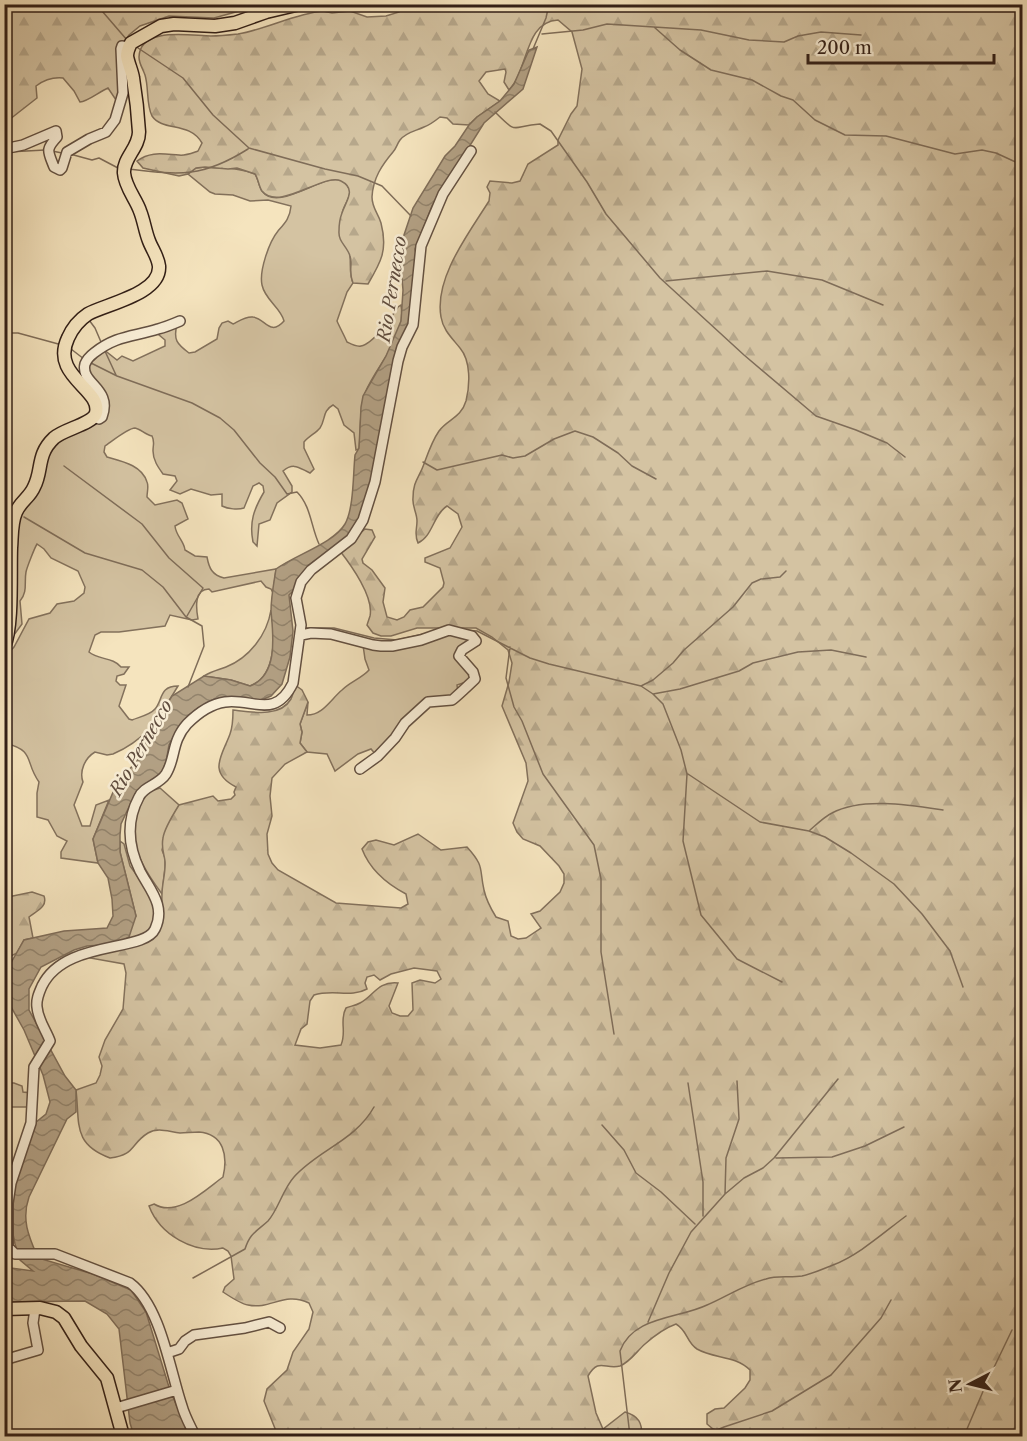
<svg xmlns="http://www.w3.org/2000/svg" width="1027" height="1441" font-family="'Libre Caslon Text',serif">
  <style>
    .grass { fill: #d4c3a2; stroke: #83715c; stroke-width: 1.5 }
    .forest { fill: url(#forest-firs); stroke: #83715c; stroke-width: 1.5; fill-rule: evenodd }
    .water { fill: url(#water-waves); stroke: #7f6d59; stroke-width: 1.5 }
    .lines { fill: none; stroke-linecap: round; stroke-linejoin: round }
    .stream { stroke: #7f6d59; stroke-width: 1.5 }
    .minor-casing { stroke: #635041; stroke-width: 12 }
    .major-casing { stroke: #321f17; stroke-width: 15 }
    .minor { stroke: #f8edd5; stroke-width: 9 }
    .major { stroke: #f5e4be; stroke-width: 12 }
    .labels { text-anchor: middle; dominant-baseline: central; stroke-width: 5; stroke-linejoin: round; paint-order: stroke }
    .water-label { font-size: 18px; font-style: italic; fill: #5f4c3e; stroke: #f8edd5 }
  </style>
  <defs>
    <pattern id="forest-firs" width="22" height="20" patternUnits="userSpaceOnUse" patternTransform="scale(1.5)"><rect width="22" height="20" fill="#d4c3a2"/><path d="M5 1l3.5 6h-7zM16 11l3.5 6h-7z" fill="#b6a78b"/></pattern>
    <pattern id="water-waves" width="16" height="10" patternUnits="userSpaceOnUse" patternTransform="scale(1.5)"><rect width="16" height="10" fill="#b3a185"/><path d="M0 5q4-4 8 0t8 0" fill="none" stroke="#92836c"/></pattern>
  </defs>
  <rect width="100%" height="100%" fill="#f5e4be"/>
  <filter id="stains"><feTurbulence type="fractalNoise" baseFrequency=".00333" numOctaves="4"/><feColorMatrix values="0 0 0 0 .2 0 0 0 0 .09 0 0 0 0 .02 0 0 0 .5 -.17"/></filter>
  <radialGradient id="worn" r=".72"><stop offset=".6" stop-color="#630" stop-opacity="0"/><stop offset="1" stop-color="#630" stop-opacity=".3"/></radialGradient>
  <!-- grass -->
  <path class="grass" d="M205,167C222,169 239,167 255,174C258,178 259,187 262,191C279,214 327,169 344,182C358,194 342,203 342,215C342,229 349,242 350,256C351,266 349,273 353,283L347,292L337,321C340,328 344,335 347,342C351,344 356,347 361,346C373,344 392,317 398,307L401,305C407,338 376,365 365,393C359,407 361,433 359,449L356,450L354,433L344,425L338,409L333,405C322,411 326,419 320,428C316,433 309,436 304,442V448L314,469L310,473C299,468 294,462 283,471L292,486V492L277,503L270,520L259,524L257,546L253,542C249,522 254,509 264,492L263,486L259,483L253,486L244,508C238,510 228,509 222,506V494L211,495L191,489L180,494L170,490L177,481L175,476L163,474C158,467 153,460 153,451C153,444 155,442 152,436C145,435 141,429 135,428C128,428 111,442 105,446L104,452L107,457C121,461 142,465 147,482C149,486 147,492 147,497L155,505L177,500L182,503L188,519L175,526C176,536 184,541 185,550L195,556L207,557C209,568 212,575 224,578L276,569L273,593L271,589L266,587L261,581L212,592L209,589C194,589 196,608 198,619L192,620L170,615L165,626L119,632H101L95,635L89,652C98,660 113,657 121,667H129L124,674L117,676L116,681L120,685H126L119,706L129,719L132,720C139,717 150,715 155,709C163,700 159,686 178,686C159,717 148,739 113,754L107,755L95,752C85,758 79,771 83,782L74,805L82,826H90L96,805L109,800L93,839L98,863L61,858V852L67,841L57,836L48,820L37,817V793L39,782C24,761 36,751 5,743L4,658L14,647L29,619L50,613L57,604L74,601L84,593L85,587L78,571L51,558L44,549L37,544C35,547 27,567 26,572C24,582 28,592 20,601L22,624L14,635L16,535L20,518L44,461L57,442L69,433L101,422L88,365L103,349L117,360L122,356L133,361L165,346V340L158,334L160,331L177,324C173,340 177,344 189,353L195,352L217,339L219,328L222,323L228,321L233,324C239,321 246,316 253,317C265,318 270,337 284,321C281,308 265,300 262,285C259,271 269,242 278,231C285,223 290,218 291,206L268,200L250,201L233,195L215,194L210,192L188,174L196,168Z
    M271,610C275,634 277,676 250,686L231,680L204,676C212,671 218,670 226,667C249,658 267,635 271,610Z
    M448,632L472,638L460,651L472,675L469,681L457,685L458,693L456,695L432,698L377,756L371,749L358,754L335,771L327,754L307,752L300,743L302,732L300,724L308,702L307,715C323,715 331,699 342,690C350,682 362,678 369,670L365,659L363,645L375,647Z
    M160,788L179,805L167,831L162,850L165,858V867L162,894C148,875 134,854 133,829C133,818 140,803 145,793Z
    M120,841L124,844L130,866L149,892L155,909L154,925L150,931L117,944L136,916L120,852Z
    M5,1083H14L22,1086L23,1092L31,1093L30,1107H8V1121H5Z"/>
  <!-- forest -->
  <path class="forest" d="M399,4L1022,5V1436H731L713,1429L707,1424V1414L715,1409L724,1408L745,1388L750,1380V1370C735,1355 714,1359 697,1349C686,1342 688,1331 676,1324C665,1328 654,1336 645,1344C637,1351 630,1362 620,1366C605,1370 599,1357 588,1376L596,1413L603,1429L625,1412C639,1416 642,1423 642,1436H278L264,1401L267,1389L287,1370L293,1352L309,1329L313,1312L309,1303C284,1291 271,1310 248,1305C241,1304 229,1296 223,1292L225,1287L234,1279L231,1256L228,1251L223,1248C194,1254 160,1235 149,1206L154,1204C177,1218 205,1190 223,1177C228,1156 224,1134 199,1132C192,1132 186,1133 180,1133C169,1132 158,1127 148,1133C130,1144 136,1155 110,1158C72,1144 80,1123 76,1090L96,1083L100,1075L102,1066L99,1057L105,1040L123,1009L126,973L124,964L90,958L91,954L151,938C166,928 161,910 162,894C162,883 166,872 165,861C164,853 161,848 163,838C164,830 174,813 179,805L213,796L218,801L231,799L235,795L234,792L236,787C207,772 222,756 230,734C233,726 233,718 233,710C251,712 280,718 291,699C293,695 294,689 295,685L302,690L308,702L300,724L302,732L300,743L307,752L285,764L272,778L270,796L272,816L267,834L268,854L272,863L278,870L336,903L401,908L408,904L406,894C387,884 370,870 362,849L368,842L376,840L394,845L418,834L441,850L467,847C485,867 479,868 484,890C486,899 491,909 496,917L508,921L511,936L518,939L526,938L541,928L531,914L540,911L560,892L564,883V874L559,866L540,846L523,839L517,832L513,823L528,781L526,763L502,706L509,682L512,663L508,650L492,637L476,628H417L391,636H381L373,633L367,625C368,622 369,619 370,616C374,597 351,565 340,551L365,529L372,530L375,537L362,559L363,563L372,570L385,588L383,602L387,617L397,620L404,617L410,610L423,607L443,587L444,583L440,568L425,562V558L450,548L462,527L458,514L447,506C433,515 433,536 418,543C414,535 417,529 417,521C417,513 412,506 413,498C413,481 419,478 424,464C428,453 432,441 439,431C448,419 461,418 466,401C470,385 471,361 460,348C452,338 443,330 441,317C434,278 469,233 489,201L490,193L487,187L490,181L512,183L520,181L528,164L558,145V140L571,114L577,106L582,69L572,32L558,20C524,22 529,69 509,90L504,82L506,72L505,69L486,72L479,81L488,94L500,101L477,117L469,125L453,124L447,118L440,117C435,121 430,125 424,127C416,131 406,132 400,140C397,144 396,149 393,152C382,165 373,178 372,197C372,208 378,213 381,223C388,250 381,262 368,284L353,283C348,271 353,264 350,256C347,246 338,242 339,231C339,225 340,218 342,213C346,201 357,189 341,181C325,172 279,212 262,191C259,187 258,178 255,174L237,168L228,169L205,167L196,168L188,174L179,176L143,168L137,161C150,151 163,154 179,155C185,156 192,153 198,151L202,143C189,121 163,132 152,116C146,104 149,88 145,75C143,69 139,64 139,57C140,26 191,36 211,36C219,36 229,35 238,34C267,29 294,14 323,11L332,13L350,11L367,17L386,16L399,12ZM414,968L437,971L441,979L435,983L420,980L412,983L413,1010L408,1016H400L392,1013L389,1006L398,983C377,981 374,996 360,1003C355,1006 350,1006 346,1008C339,1020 347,1032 341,1045L320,1048L295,1045L301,1029L307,1024L310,1001L314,995C333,989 351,998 367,989L365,983L367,977L374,975L380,980L391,974Z
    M5,5H261L214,18L169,16L140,26L129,35L120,48V97L116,100L108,88C99,92 87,102 80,102L74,91L63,78C53,77 44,80 36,86L37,98L5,123Z
    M32,892L44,896C48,907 36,911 29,917L33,938L24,940L17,953L5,959L4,896L8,897Z"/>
  <!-- water -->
  <path class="water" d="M537,47L523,89L484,123L432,206L415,249L417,258L412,325L394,365L375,457L372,483L362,513L354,531L289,595L293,631L290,657L282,684L271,696L261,700L207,703L200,707L189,715L178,728L169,745L166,762L162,772L136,792L121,824L120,835V852L136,916L129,937L117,944L87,946L74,950L41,967L29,989V1010L65,1076L76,1090V1112L67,1119L29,1197C21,1220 29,1237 38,1258L93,1274L131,1290L146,1312L169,1387L189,1436H134L130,1423L119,1329L107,1314L85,1301L5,1302L4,1267L33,1271L20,1260L15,1244L11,1224L12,1200L15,1184L35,1123L46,1114L50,1102L43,1075L24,1030L5,996L8,968L24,940L64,931L107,928L113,916L112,899L108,878L98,863L93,839L117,783L136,762L152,728L172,696L204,676L231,680L250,686C279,675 273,634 271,611C271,597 274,582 276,569C295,555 334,543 345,524C354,508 353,474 355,455L359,448L361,407L363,396L386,356L401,321L403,290L400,256L403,238L413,208L445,156L455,146L469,125L477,117L500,101L514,84L529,50Z"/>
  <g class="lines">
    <!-- stream -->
    <path class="stream" d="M96,4L127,40
      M654,27L680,50L711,70L752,80L781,96L793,100L815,120L845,135L886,136L955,154L982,150L996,153L1022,165
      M542,34L583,30L607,24L701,30L749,40L784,42L798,36L821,32L861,35
      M135,46L183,78L213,115L249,148L325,169L358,176L382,186L411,216
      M533,49L546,18L549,4
      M495,112C519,136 510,126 540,124L551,131L587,182L606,214L660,278L744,355L816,416L856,430L887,443L905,457
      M52,151L62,153
      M8,152L45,150
      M70,154L92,160L99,158L118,168
      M129,169C180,175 202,178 248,149
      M666,281L767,271L822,280L883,305
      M89,320L95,328L101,342
      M4,333H18L62,345
      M71,349L84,359
      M104,349L116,375
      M91,363L117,376L192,403L220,418L234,430L260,463L275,477L287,494L297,492C311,506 311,527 319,544
      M423,462L437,470L502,455L513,458L525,456L554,439L575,431L593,437L618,453L632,466L656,479
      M64,466L142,524L169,558L203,588L187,616
      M24,517L85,553L142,570L163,587L186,617L202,626L204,646L188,687
      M305,628H334L374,638L397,640L428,633
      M465,630L477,631L530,658L549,664L641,686L653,694L663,704L681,750L687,774L683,841L701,915L737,959L782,982
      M510,647L506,678L514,707L522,721L543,774L594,845L601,879V952L614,1034
      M641,686L653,680L673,663L684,650L733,607L752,583L761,579L780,577L786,571
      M653,694L680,689L739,671L753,663L798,652L831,650L866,657
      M688,774L760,822L809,831L825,837L851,853L894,884L922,914L950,951L963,987
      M810,830C817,824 824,817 832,813C862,797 910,805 943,810
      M688,1083L703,1182V1216
      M602,1125L624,1150L636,1173L661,1192L695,1224
      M776,1158L832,1157L865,1146L904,1127
      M725,1194L726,1158L739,1119L737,1081
      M193,1278L245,1249C250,1233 256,1232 268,1221C278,1210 283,1189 294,1177C318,1150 355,1141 374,1107
      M648,1322L669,1273L691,1232L725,1194L744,1178L763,1168L774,1158L838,1079
      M630,1436L620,1351C633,1316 678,1319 707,1305C726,1297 745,1284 766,1279C777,1275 790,1278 802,1276C812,1274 823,1269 833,1265C859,1255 883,1233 906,1216
      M703,1436L724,1427L772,1411L831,1375L881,1318L891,1300
      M964,1436L987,1382L1012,1330"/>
    <!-- minor casing -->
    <g class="minor-casing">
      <path id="minor" d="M4,149L23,145L56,131L57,137C45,150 48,151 54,167L60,170L62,168L67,152L89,139L106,132L115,120L123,93L121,49L122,46L129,47
        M94,417L99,419L102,417C113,388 80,384 85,364C87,359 90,356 94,353C117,335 133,337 158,329C166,327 173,324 180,321
        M301,635L311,633L331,634L373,645L381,646H392L421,640L449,630L472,636L476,641L462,650L459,656L473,672L475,679C473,681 454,699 452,700L428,702L405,723L395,738L378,756L360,769
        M167,1353L179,1349L185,1341L194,1335L245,1328L269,1322L280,1328
        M4,1360L38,1350L33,1323L35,1309
        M116,1408L177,1390
        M195,1436C191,1427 185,1417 182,1406C170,1371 161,1306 130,1283L55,1254H15L8,1247V1203L11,1183L31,1123L34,1067L50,1041C46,1030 38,1020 37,1007C36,999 39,993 42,986C65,939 144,953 155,929C166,906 150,890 140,871C128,846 126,821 139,797C144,786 159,785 166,774C176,758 171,742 187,724C197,714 210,704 225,702C253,698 275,720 293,683L301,625L296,598L301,582L311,570L351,539L363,520L375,482L398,361L402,347L413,325L421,246L443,194L471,151"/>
    </g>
    <!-- major casing -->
    <g class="major-casing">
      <path id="major" d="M4,647C13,626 10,573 11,548C12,537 11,523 16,512C20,502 30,497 34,487C43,470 36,455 54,438C64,429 93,424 96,413C102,389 50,376 68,338C72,329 79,320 88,314C106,304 161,294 159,266C158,257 152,249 149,241C145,231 144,221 140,211C136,199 125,187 124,173C123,158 139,148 139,132C138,114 136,96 133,78C132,71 128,63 127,56C127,52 129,47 131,43L161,26L174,24L215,26L235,23L266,12L300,4
        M4,1309L40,1308L56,1312L64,1318L81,1346L107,1378L123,1436"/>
    </g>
    <!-- minor -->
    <use href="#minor" class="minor"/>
    <!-- major -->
    <use href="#major" class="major"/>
  </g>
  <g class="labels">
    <!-- water labels -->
    <g class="water-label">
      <text transform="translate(392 289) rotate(-81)">Rio Pernecco</text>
      <text transform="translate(141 748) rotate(-60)">Rio Pernecco</text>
    </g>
  </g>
  <!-- margin -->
  <rect width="1027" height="1441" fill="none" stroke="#f5e4be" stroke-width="24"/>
  <rect x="6" y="6" width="1015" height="1429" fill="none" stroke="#321f17" stroke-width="3"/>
  <rect x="12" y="12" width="1003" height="1417" fill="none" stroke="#321f17" stroke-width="1.5"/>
  <!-- north arrow -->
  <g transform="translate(970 1384) rotate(263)" stroke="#f8edd5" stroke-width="4.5" paint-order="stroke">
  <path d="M0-4.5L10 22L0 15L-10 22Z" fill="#321f17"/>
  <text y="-9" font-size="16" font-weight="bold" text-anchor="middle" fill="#321f17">N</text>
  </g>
  <!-- scale -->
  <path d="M808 54v9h186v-9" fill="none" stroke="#321f17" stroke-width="3"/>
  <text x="817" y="54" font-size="18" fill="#321f17" stroke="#f8edd5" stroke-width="4.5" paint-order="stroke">200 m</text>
  <rect width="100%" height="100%" filter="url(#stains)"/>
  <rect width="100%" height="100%" fill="url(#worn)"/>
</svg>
